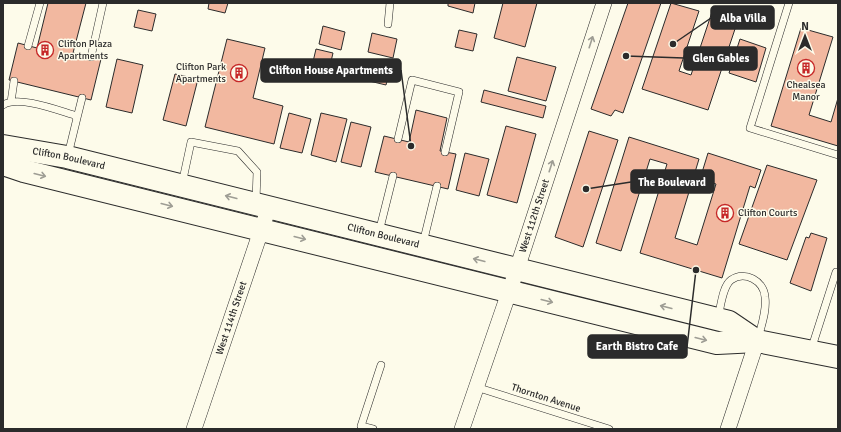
<svg xmlns="http://www.w3.org/2000/svg" width="841" height="432" font-family="Signika,sans-serif">
  <style>
    .building { fill: #f2b8a0; stroke: #2b2b2b }
    .lines { fill: none; stroke-linecap: round; stroke-linejoin: round }
    .service-casing { stroke: #2b2b2b; stroke-width: 8 }
    .minor-casing { stroke: #2b2b2b; stroke-width: 16 }
    .primary-casing { stroke: #2b2b2b; stroke-width: 24 }
    .service { stroke: #fdfbea; stroke-width: 7 }
    .minor { stroke: #fdfbea; stroke-width: 15 }
    .primary { stroke: #fdfbea; stroke-width: 22 }
    .oneway { stroke: #9e9d94 }
    .labels { text-anchor: middle; dominant-baseline: central; stroke-width: 3; stroke-linejoin: round; paint-order: stroke }
    .poi-label { font-size: 10px; fill: #2b2b2b; stroke: #fdfbea; text-anchor: start }
    .street-label { font-size: 10px; fill: #2b2b2b; stroke: #fdfbea }
    .leader { fill: none; stroke: #2b2b2b; stroke-width: 1.5 }
    .callout-dot { fill: #2b2b2b; stroke: #fdfbea; stroke-width: 1.5 }
    .callout { fill: #2b2b2b; stroke: #2b2b2b; stroke-width: 1.5 }
    .callout-label { font-size: 11px; text-anchor: middle; font-weight: bold; fill: #fff }
  </style>
  <rect width="100%" height="100%" fill="#fdfbea"/>
  <!-- building -->
  <path class="building" d="M48,3H86L73,53L101,59L91,100L9,80L18,43L37,48Z
    M209,3H228L225,13L208,9Z
    M448,3H475L473,13L448,6Z
    M503,3H537L525,47L494,38Z
    M628,3H661L623,113L615,110L611,116L591,109Z
    M671,3L699,11L679,71L691,75L713,9L739,17L708,110L642,89Z
    M138,10L156,14L152,31L134,27Z
    M323,26L345,32L341,50L319,44Z
    M801,28L833,37L809,115L831,122L838,98V146L771,126Z
    M459,30L477,34L473,51L455,47Z
    M372,33L397,39L393,58L368,52Z
    M227,39L265,48L253,98L283,106L274,144L205,127Z
    M740,39L766,48L756,82L729,73Z
    M316,49L333,53L329,70L312,66Z
    M517,57L556,67L546,101L508,91Z
    M117,59L143,65L132,113L106,107Z
    M370,62L390,68L386,85L365,80Z
    M175,74L198,79L186,126L163,120Z
    M484,90L546,106L543,118L481,102Z
    M416,110L447,118L440,151L456,154L448,189L375,172L384,136L409,142Z
    M289,113L311,119L302,153L280,148Z
    M321,113L347,119L336,162L311,155Z
    M351,122L371,127L361,167L341,162Z
    M506,126L536,134L517,203L487,195Z
    M589,131L618,140L583,247L555,237Z
    M629,137L699,159L675,238L697,245L716,184L700,179L708,153L761,170L755,188L750,186L722,278L640,253L667,164L650,159L621,251L596,243Z
    M465,153L489,159L479,196L456,190Z
    M767,165L817,180L787,260L739,244Z
    M811,233L827,238L811,291L790,283L806,237L809,238Z"/>
  <g class="lines">
    <!-- service casing -->
    <g class="service-casing">
      <path id="service" d="M789,3L750,128L838,155
        M388,24L390,3
        M28,46L40,3
        M91,57L103,3
        M11,102L14,81
        M3,105C18,95 57,110 74,115L77,118L68,155
        M77,118L82,98
        M398,139L412,80L459,92L445,152
        M182,184L191,142L238,151L257,172L256,201
        M379,232L393,176
        M423,243L437,186
        M718,317C721,307 722,287 731,280C745,270 764,281 765,297C767,311 761,326 758,339
        M811,350L836,272
        M476,387L609,429
        M373,429L361,426L381,365"/>
    </g>
    <!-- minor casing -->
    <g class="minor-casing">
      <g id="minor">
        <path id="s1" d="M194,429L269,207"/>
        <path id="s2" d="M462,429L517,269L604,3"/>
        <path d="M728,429L757,341"/>
      </g>
    </g>
    <!-- primary casing -->
    <g class="primary-casing">
      <g id="primary">
        <path id="s3" d="M3,146L67,157L729,322L757,341"/>
        <path d="M3,164L24,171L717,343L757,341L838,357"/>
      </g>
    </g>
    <!-- service -->
    <use href="#service" class="service"/>
    <!-- minor -->
    <use href="#minor" class="minor"/>
    <!-- primary -->
    <use href="#primary" class="primary"/>
  </g>
  <!-- one-way arrows -->
  <defs><path id="oneway-shaft" d="M-6 0H5M1.5-3L5.5 0L1.5 3" fill="none" stroke-width="1.6" stroke-linecap="round" stroke-linejoin="round"/></defs>
  <g class="oneway">
    <use href="#oneway-shaft" transform="translate(591 42) rotate(-72)"/>
    <use href="#oneway-shaft" transform="translate(551 166) rotate(-72)"/>
    <use href="#oneway-shaft" transform="translate(40 175) rotate(14)"/>
    <use href="#oneway-shaft" transform="translate(231 197) rotate(-166)"/>
    <use href="#oneway-shaft" transform="translate(167 205) rotate(14)"/>
    <use href="#oneway-shaft" transform="translate(300 238) rotate(14)"/>
    <use href="#oneway-shaft" transform="translate(479 260) rotate(-166)"/>
    <use href="#oneway-shaft" transform="translate(547 301) rotate(14)"/>
    <use href="#oneway-shaft" transform="translate(666 307) rotate(-166)"/>
    <use href="#oneway-shaft" transform="translate(701 339) rotate(14)"/>
  </g>
  <!-- icons -->
  <defs>
    <g id="building-ring" transform="scale(0.9)"><circle r="9.5" fill="#fdfbea" stroke="#c62828" stroke-width="1.5"/><path d="M-4-6H4V6H1V3H-1V6H-4ZM-2.5-4.3h1.7v1.8h-1.7ZM.8-4.3h1.7v1.8H.8ZM-2.5-1h1.7V.8h-1.7ZM.8-1h1.7V.8H.8Z" fill="#c62828"/></g>
  </defs>
  <g fill-rule="evenodd">
    <use href="#building-ring" x="45" y="50"/>
    <use href="#building-ring" x="806" y="68"/>
    <use href="#building-ring" x="239" y="73"/>
    <use href="#building-ring" x="725" y="213"/>
  </g>
  <g class="labels">
    <!-- poi labels -->
    <g class="poi-label">
      <text x="58" y="44">Clifton Plaza<tspan x="58" dy="12">Apartments</tspan></text>
      <text x="226" y="67" text-anchor="end">Clifton Park<tspan x="226" dy="12">Apartments</tspan></text>
      <text x="806" y="85" text-anchor="middle">Chealsea<tspan x="806" dy="12">Manor</tspan></text>
      <text x="738" y="213">Clifton Courts</text>
    </g>
    <!-- street labels -->
    <g class="street-label">
      <text stroke="none"><textPath href="#s3" startOffset="67">Clifton Boulevard</textPath></text>
      <text stroke="none"><textPath href="#s2" startOffset="225">West 112th Street</textPath></text>
      <text stroke="none"><textPath href="#s3" startOffset="391">Clifton Boulevard</textPath></text>
      <text stroke="none"><textPath href="#s1" startOffset="117">West 114th Street</textPath></text>
      <text transform="translate(546 398) rotate(18)">Thornton Avenue</text>
    </g>
  </g>
  <!-- callouts -->
  <path class="leader" d="M673 44L711 18M626 56L684 58M411 146L401 70M586 189L631 182M696 270L687 347"/>
  <g class="callout-dot">
    <circle cx="673" cy="44" r="4"/>
    <circle cx="626" cy="56" r="4"/>
    <circle cx="411" cy="146" r="4"/>
    <circle cx="586" cy="189" r="4"/>
    <circle cx="696" cy="270" r="4"/>
  </g>
  <g class="callout">
    <rect x="711" y="6" width="63" height="23" rx="4"/>
    <rect x="684" y="47" width="73" height="23" rx="4"/>
    <rect x="261" y="59" width="140" height="23" rx="4"/>
    <rect x="631" y="170" width="83" height="23" rx="4"/>
    <rect x="588" y="335" width="99" height="23" rx="4"/>
  </g>
  <g class="callout-label">
    <text x="743" y="22">Alba Villa</text>
    <text x="721" y="62">Glen Gables</text>
    <text x="331" y="74">Clifton House Apartments</text>
    <text x="672" y="186">The Boulevard</text>
    <text x="637" y="350">Earth Bistro Cafe</text>
  </g>
  <!-- border -->
  <rect width="841" height="432" fill="none" stroke="#2b2b2b" stroke-width="8"/>
  <!-- north arrow -->
  <g transform="translate(805 36)" stroke="#fdfbea" stroke-width="3" paint-order="stroke">
  <path d="M0-3L7 15L0 10L-7 15Z" fill="#2b2b2b"/>
  <text y="-6" font-size="11" font-weight="bold" text-anchor="middle" fill="#2b2b2b">N</text>
  </g>
</svg>
